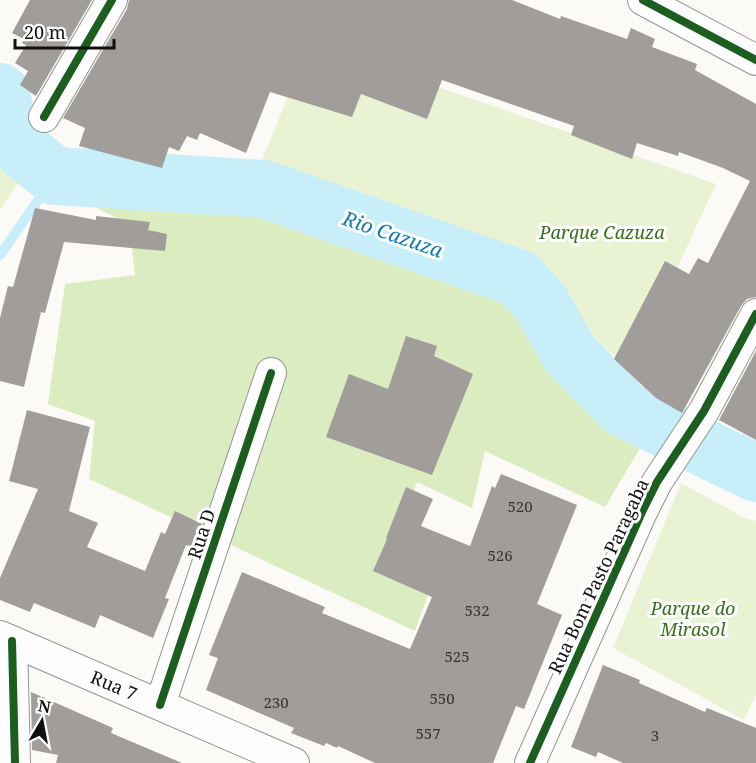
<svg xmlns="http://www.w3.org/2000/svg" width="756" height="763" font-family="'Noto Serif',serif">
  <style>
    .green { fill: #e9f3d4 }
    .forest { fill: #dbecc1 }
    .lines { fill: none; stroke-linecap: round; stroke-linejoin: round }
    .stream { stroke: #c8eefa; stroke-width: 10 }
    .river { stroke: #c8eefa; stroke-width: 58 }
    .building { fill: #a09d9b }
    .minor-casing { stroke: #969594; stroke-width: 32 }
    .minor { stroke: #fffefe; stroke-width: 30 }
    .cycleway-casing { stroke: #fff; stroke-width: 11 }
    .cycleway { stroke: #1b5e20; stroke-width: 8 }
    .labels { text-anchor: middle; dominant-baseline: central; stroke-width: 6; stroke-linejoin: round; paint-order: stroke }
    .number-label { font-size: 15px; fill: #343333 }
    .park-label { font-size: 18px; font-style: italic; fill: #357018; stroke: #fff }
    .street-label { font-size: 18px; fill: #101010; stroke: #fff }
    .water-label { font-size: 20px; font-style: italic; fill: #0b7bb0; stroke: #fff }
  </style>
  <rect width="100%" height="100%" fill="#fcfaf6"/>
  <!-- green -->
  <path class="green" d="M310,42L716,184L630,370L522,271L255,177Z
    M0,132L25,173L0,210Z
    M681,483L745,518L756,521V694L744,720L613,648Z"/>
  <!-- forest -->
  <path class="forest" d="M74,197L292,216L482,279L598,364L649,433L605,507L485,451L472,508L417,482L385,570L430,589L415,631L89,479L95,421L48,404L65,284L135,275L129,224Z"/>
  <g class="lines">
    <!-- stream -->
    <path class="stream" d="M0,255L55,176"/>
    <!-- river -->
    <path class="river" d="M0,92L6,115L25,152L55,176L264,189L518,278L541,303L570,354L624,409L756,473"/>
  </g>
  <!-- building -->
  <path class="building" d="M30,0H92L36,96L20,85L28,71L15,63L26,45L22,43L24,39L12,33Z
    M129,0H512L560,19L561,16L627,39L631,28L655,39L652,47L697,64L695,70L756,104V297L747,299L741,306L682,413L656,398L614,359L665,261L689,274L698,258L708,263L750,181L723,168L679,152L678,156L637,143L632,159L571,135L574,126L442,80L427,119L361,94L352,117L270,92L246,153L200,133L197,140L187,136L179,151L169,147L162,168L79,146L85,128L63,118L127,9Z
    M35,208L96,220V216L150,222L148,230L167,234L165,251L64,242L45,313L41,312L24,387L0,381V318L8,286L13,287Z
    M406,336L437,346L434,356L473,374L432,475L326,437L349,374L388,389Z
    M756,351V440L719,420Z
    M27,410L90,427L69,511L98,523L87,547L145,571L161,532L165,534L175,511L202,524L193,547L186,545L165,598L169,599L153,638L100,615L95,628L34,603L30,612L0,600V578L38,489L9,481Z
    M501,474L577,505L537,604L562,615L524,709L516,706L493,763H375L338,746L337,748L326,743L324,746L291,733L294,728L206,690L218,658L209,655L242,572L325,607L322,613L410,649L432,597L373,571L387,539L386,538L406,487L433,499L421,526L470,546L492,486L495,488Z
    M603,665L640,680L639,683L705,712L707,708L756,728V763H623L598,752L596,757L571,747Z
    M31,692L113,728L111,733L182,763H56L58,755L32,750Z"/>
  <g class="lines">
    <!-- minor casing -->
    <g class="minor-casing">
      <path id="minor" d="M643,0L756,60
        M44,117L112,0
        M0,636L294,763
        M12,641L15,763
        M160,705L271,373
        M530,763L642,512L657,482L704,411L756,314"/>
    </g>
    <!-- minor -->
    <use href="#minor" class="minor"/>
    <!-- cycleway casing -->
    <g class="cycleway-casing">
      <path id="cycleway" d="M643,0L756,60
        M44,117L112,0
        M12,641L15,763
        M160,705L271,373
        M530,763L642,512L657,482L704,411L756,314"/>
    </g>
    <!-- cycleway -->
    <use href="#cycleway" class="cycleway"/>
  </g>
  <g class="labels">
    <!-- number labels -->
    <g class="number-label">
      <text x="520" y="506">520</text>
      <text x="500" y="555">526</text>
      <text x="477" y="610">532</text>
      <text x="457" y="656">525</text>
      <text x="442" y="698">550</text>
      <text x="276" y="702">230</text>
      <text x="428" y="733">557</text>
      <text x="655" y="735">3</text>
    </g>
    <!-- park labels -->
    <g class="park-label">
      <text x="602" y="232">Parque Cazuza</text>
      <text x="693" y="608">Parque do<tspan x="693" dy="21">Mirasol</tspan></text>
    </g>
    <!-- street labels -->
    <g class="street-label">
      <text transform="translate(201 534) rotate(-72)">Rua D</text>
      <text transform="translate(598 576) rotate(-65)">Rua Bom Pasto Paragaba</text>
      <text transform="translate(114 685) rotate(23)">Rua 7</text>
    </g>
    <!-- water labels -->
    <g class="water-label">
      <text transform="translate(393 234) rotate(19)">Rio Cazuza</text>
    </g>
  </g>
  <!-- north arrow -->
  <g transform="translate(42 721) rotate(10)" stroke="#ffffff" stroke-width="4.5" paint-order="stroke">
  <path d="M0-4.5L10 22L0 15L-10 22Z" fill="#101010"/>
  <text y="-9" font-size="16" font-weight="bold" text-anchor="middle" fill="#101010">N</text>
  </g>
  <!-- scale -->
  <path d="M15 39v9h99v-9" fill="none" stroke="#101010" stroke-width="3"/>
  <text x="24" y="39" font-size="18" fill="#101010" stroke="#ffffff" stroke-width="4.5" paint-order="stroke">20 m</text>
</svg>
